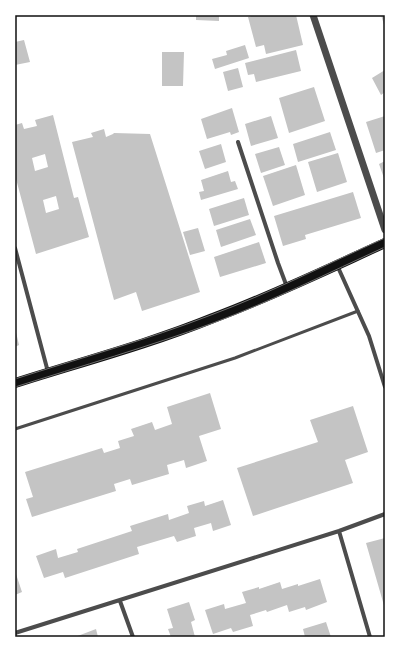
<svg xmlns="http://www.w3.org/2000/svg" width="400" height="652" font-family="'PT Sans',sans-serif">
  <style>
    .building { fill: #c4c4c4; fill-rule: evenodd }
    .lines { fill: none; stroke-linecap: round; stroke-linejoin: round }
    .service { stroke: #4c4c4c; stroke-width: 3 }
    .minor { stroke: #4c4c4c; stroke-width: 4 }
    .tertiary { stroke: #4c4c4c; stroke-width: 7 }
    .primary { stroke: #111; stroke-width: 10 }
    .tram { stroke: #707070; stroke-width: 1 }
    .neatline { fill: none; stroke: #111; stroke-width: 1.5 }
  </style>
  <rect width="100%" height="100%" fill="#fff"/>
  <!-- building -->
  <path class="building" d="M196,15H219V21L196,20Z
    M255,15H296L303,45L266,54L264,45L256,47L248,17Z
    M381,15H385V28Z
    M24,40L30,62L15,65V42Z
    M245,45L249,58L215,69L212,59L227,55L226,51Z
    M296,50L301,71L256,82L254,74L248,75L245,63Z
    M162,52H184L183,86H162Z
    M238,68L243,87L228,91L223,72Z
    M385,70V92L381,95L372,78Z
    M314,87L325,121L289,133L279,98Z
    M232,108L239,132L231,135L230,132L207,139L201,119Z
    M53,115L74,198L78,197L89,237L36,254L15,175V125L22,123L24,129L37,126L35,120ZM45,154L48,167L35,171L32,158ZM56,196L59,209L46,213L43,200Z
    M271,116L278,138L251,146L245,124Z
    M385,116V150L376,153L366,122Z
    M104,129L106,137L113,134L114,133L150,134L200,292L142,311L136,292L114,300L72,142L93,137L91,133Z
    M330,132L336,150L298,162L293,144Z
    M221,144L226,162L205,169L199,151Z
    M279,147L285,165L261,173L255,154Z
    M338,153L347,182L317,192L308,162Z
    M385,161V181L379,164Z
    M296,165L305,195L273,206L263,176Z
    M228,171L231,182L235,181L238,189L201,200L199,192L204,191L201,180Z
    M353,192L361,218L305,235L306,239L283,246L274,216Z
    M244,198L249,215L214,226L209,209Z
    M250,219L256,235L221,247L216,230Z
    M198,228L205,251L190,255L183,232Z
    M259,242L266,263L220,277L214,257Z
    M15,328L19,345L15,347Z
    M210,393L221,429L199,436L207,461L186,468L184,460L167,465L169,474L132,485L130,479L114,484L116,491L32,517L26,499L33,497L25,472L102,448L104,453L120,448L118,441L134,436L131,429L152,422L155,430L172,424L167,407Z
    M353,406L368,452L345,460L353,483L253,516L237,468L318,442L310,420Z
    M223,500L231,525L213,531L211,523L194,528L196,536L177,542L174,536L137,547L139,554L65,578L63,572L44,578L36,556L56,549L58,558L78,552L77,549L132,531L130,526L168,514L169,520L189,513L187,506L204,501L205,506Z
    M385,538V609L366,543Z
    M15,571L22,592L15,595Z
    M320,579L327,602L306,610L305,607L289,612L287,605L267,612L266,610L250,615L253,626L233,632L231,628L213,634L205,610L224,604L225,609L246,603L242,592L259,587V589L280,582L282,589L298,584V586Z
    M189,602L195,620L191,622L195,637H171L168,629L173,628L167,609Z
    M326,622L331,637H305L303,629Z
    M96,629L98,637H75Z"/>
  <g class="lines">
    <!-- service -->
    <path class="service" d="M15,429L235,358L358,311"/>
    <!-- minor -->
    <path class="minor" d="M238,142L278,263L287,287
      M15,248L48,372
      M337,265L369,336L385,387
      M339,531L370,637
      M120,601L133,637
      M15,633L339,531L385,514"/>
    <!-- tertiary -->
    <path class="tertiary" d="M313,15L385,230"/>
    <!-- primary -->
    <path class="primary" d="M15,383C81,362 149,344 213,318C272,296 328,269 385,243"/>
    <!-- tram -->
    <path class="tram" d="M15,379C80,358 147,340 211,315C270,293 327,264 385,238
      M15,387C81,366 148,347 213,323C272,301 328,273 385,247"/>
  </g>
  <!-- border -->
  <rect width="400" height="652" fill="none" stroke="#ffffff" stroke-width="32"/>
  <rect x="16" y="16" width="368" height="620" class="neatline"/>
</svg>
